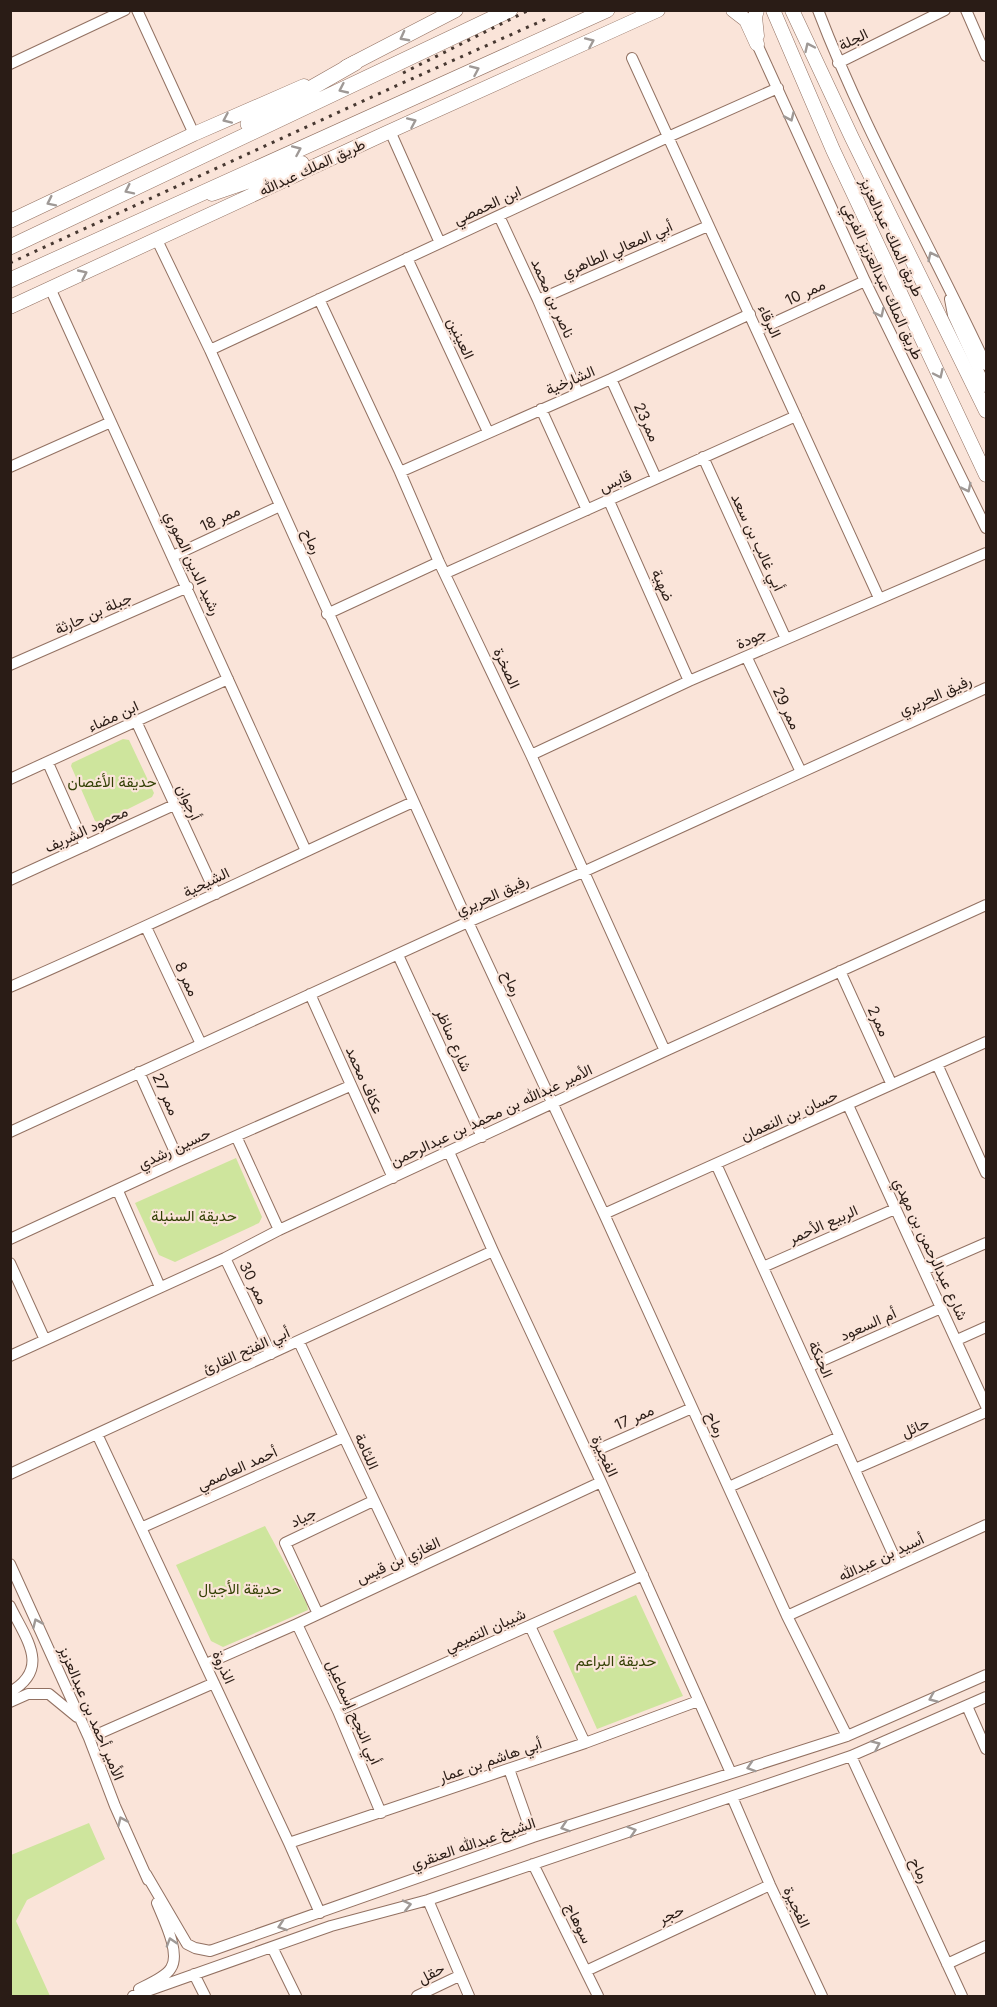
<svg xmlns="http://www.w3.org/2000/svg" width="997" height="2007" font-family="Inter,Vazirmatn,sans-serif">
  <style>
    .green { fill: #cee59d }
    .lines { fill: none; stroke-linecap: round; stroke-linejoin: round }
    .minor-casing { stroke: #927162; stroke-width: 12 }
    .major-casing { stroke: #927162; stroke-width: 15 }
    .highway-casing { stroke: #927162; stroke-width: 16 }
    .minor { stroke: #fff; stroke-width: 10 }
    .major { stroke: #fff; stroke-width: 14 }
    .highway { stroke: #fff; stroke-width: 15 }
    .rail { stroke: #473831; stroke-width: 3; stroke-dasharray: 3 6; stroke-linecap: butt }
    .oneway { stroke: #9f9996 }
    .labels { text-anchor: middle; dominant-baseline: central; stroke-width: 4.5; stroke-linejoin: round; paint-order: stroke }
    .street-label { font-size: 15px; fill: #2a1c16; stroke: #fae4d9 }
    .park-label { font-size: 15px; fill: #334004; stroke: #fae4d9 }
  </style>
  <rect width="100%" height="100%" fill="#fae4d9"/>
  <!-- green -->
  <path class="green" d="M123,739L129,740L154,793L152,797L100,823L95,821L71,766L72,763Z
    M236,1158L262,1217L259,1223L175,1262L159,1255L135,1203Z
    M265,1526L307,1604L308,1610L223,1647L211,1641L176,1565Z
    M636,1595L683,1696L597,1729L553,1631Z
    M89,1823L105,1859L27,1900L16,1921L50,1996H11V1855Z"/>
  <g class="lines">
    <!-- minor casing -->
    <g class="minor-casing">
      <path id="minor" d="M137,10L194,134
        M818,10C865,133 931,246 986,365
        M966,10L986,56
        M757,44L865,281L986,528
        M632,58L879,598
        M838,63L945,10
        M10,64L125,10
        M390,131L440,243
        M499,216L538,300L578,393
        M157,240L210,350L468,922L604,1214L787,1616L847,1736
        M407,258L488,432
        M50,288L306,851
        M319,299L400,472L439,562L531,755L665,1051
        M950,299L953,315L986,387
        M538,300L708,226
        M758,330L865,281
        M210,350L668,137L778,88
        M611,379L656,478
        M541,409L587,510
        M703,457L786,639
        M10,467L111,422
        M400,472L611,379L750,314
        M609,501L689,681
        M173,556L280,506
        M446,573L796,416
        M327,614L439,562
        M747,658L801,772
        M10,665L188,587
        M136,721L216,894
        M531,755L689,681L986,553
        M48,763L85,846
        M10,779L228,679
        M10,880L174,805
        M146,927L201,1044
        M398,955L482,1137
        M840,971L891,1083
        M10,987C146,928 279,863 413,802
        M310,994L393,1178
        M937,1064L986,1173
        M139,1072L179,1161
        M848,1105L986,1406
        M10,1132L468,922L583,872L986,688
        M236,1136L279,1230
        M449,1152L493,1251L601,1482L731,1773
        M716,1164L898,1565
        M118,1191L160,1287
        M604,1214L986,1042
        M10,1239L179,1161L350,1086
        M225,1258L271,1354
        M10,1263L45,1340
        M763,1267L895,1209
        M924,1270L986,1243
        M957,1340L986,1327
        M299,1342L408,1572
        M10,1356L225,1258L279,1230L665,1051L986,905
        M808,1367L941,1308
        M97,1434L289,1843L320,1913
        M588,1454L692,1408
        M855,1469L986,1412
        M10,1474L493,1251
        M729,1487L839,1437
        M143,1527L344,1437
        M10,1564L89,1738L115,1806L148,1880
        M10,1606C25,1638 52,1668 10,1692
        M318,1614L285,1543L373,1501
        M787,1616L986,1525
        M297,1624L338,1711L381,1813
        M530,1626L585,1743
        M206,1664L297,1624L601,1482
        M10,1702L28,1694H49L77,1717
        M967,1706L986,1749
        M338,1711L643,1575
        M89,1738L214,1683
        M851,1756L962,1996
        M509,1769L533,1837
        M732,1797L770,1885L822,1996
        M289,1843L585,1743L698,1701
        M533,1864L598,1996
        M146,1874L187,1944L195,1948L210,1951L533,1837L847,1736L986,1675
        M428,1900L469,1996
        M272,1947L296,1996
        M947,1964L986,1946
        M586,1971L770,1885
        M194,1974L205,1996
        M139,1989C149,1984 166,1977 171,1968C181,1953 163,1918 157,1903
        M133,1996L331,1926L428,1900L851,1756L986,1697
        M417,1996L459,1976"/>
    </g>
    <!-- major casing -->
    <g class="major-casing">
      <path id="major" d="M733,10L746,20L757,44
        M773,10L833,150L986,475
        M792,10L852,138L986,411
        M757,36L755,17L757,10
        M346,67L456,10
        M212,194L302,163
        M10,221L194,134L304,86
        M10,307L384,134L658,10"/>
    </g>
    <!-- highway casing -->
    <g class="highway-casing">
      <path id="highway" d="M248,124L355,63
        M10,247L510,10
        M10,280L607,10"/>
    </g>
    <!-- minor -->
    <use href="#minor" class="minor"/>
    <!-- major -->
    <use href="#major" class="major"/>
    <!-- highway -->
    <use href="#highway" class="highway"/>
    <!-- rail -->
    <path class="rail" d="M403,73L529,10
      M10,263L389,89L546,19"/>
  </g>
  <!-- one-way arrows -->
  <defs><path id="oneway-chevron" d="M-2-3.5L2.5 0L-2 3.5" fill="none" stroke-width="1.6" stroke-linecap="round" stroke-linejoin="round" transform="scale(1.5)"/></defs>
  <g class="oneway">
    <use href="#oneway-chevron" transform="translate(404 37) rotate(152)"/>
    <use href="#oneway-chevron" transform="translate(590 42) rotate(-24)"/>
    <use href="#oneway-chevron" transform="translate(809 47) rotate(-115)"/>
    <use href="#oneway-chevron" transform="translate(475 70) rotate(-24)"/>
    <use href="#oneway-chevron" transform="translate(343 89) rotate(155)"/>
    <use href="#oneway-chevron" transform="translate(790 117) rotate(66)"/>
    <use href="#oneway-chevron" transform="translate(227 119) rotate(156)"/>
    <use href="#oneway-chevron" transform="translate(412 122) rotate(-24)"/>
    <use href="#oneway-chevron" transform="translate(297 150) rotate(-24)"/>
    <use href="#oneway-chevron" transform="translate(129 190) rotate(154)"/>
    <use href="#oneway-chevron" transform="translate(51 202) rotate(154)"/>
    <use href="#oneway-chevron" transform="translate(932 256) rotate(-116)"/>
    <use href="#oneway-chevron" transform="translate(83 274) rotate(-25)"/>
    <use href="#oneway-chevron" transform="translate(880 313) rotate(64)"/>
    <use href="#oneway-chevron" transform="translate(939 374) rotate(65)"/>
    <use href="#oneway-chevron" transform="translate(967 488) rotate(64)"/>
    <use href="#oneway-chevron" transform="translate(37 1623) rotate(-114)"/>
    <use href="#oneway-chevron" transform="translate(933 1698) rotate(157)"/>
    <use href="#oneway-chevron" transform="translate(876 1745) rotate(-24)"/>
    <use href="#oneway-chevron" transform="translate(751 1767) rotate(162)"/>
    <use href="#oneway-chevron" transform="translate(122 1821) rotate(-114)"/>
    <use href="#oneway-chevron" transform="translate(565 1827) rotate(162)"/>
    <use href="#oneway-chevron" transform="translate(632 1831) rotate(-18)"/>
    <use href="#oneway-chevron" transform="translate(407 1905) rotate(-13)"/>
    <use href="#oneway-chevron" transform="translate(282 1926) rotate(161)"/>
    <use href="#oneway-chevron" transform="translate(171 1942) rotate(-107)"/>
  </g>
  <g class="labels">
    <!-- street labels -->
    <g class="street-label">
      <text transform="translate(853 39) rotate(-26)">الجلة</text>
      <text transform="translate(312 167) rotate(-25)">طريق الملك عبدالله</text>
      <text transform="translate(487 205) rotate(-25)">ابن الحمصي</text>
      <text transform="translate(892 237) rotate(65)">طريق الملك عبدالعزيز</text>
      <text transform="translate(617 249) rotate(-24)">أبي المعالي الطاهري</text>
      <text transform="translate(883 281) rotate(65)">طريق الملك عبدالعزيز الفرعي</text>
      <text transform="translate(805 292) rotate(-25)">ممر 10</text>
      <text transform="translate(553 298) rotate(66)">ناصر بن محمد</text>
      <text transform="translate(770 321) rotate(65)">البرقاء</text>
      <text transform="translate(461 338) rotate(65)">العينين</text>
      <text transform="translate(570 380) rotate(-23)">الشارخية</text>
      <text transform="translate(647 422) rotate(65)">ممر23</text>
      <text transform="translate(615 481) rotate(-25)">قابس</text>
      <text transform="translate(220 518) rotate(-25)">ممر 18</text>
      <text transform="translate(312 541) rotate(66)">رماح</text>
      <text transform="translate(758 542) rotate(65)">أبي غالب بن سعد</text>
      <text transform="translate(193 563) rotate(65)">رشيد الدين الصوري</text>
      <text transform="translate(663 585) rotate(66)">ضهية</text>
      <text transform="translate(93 613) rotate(-24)">جبلة بن حارثة</text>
      <text transform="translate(751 638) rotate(-25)">جودة</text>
      <text transform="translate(507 668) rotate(65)">الصخرة</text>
      <text transform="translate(935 695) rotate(-24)">رفيق الحريري</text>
      <text transform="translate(787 708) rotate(65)">ممر 29</text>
      <text transform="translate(113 716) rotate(-25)">ابن مضاء</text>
      <text transform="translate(189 802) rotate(65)">أرجوان</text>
      <text transform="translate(86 829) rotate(-25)">محمود الشريف</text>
      <text transform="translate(206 882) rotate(-26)">الشيحية</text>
      <text transform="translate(492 895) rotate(-24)">رفيق الحريري</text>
      <text transform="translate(187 979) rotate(65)">ممر 8</text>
      <text transform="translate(512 983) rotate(65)">رماح</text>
      <text transform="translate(879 1021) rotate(65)">ممر2</text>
      <text transform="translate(454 1040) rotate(66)">شارع مناظر</text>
      <text transform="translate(365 1080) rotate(66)">عكاف محمد</text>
      <text transform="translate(166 1094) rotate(66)">ممر 27</text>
      <text transform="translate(491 1115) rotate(-25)">الأمير عبدالله بن محمد بن عبدالرحمن</text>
      <text transform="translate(789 1115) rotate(-24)">حسان بن النعمان</text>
      <text transform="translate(174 1148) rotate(-25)">حسين رشدي</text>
      <text transform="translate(823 1224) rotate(-24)">الربيع الأحمر</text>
      <text transform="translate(931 1249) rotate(65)">شارع عبدالرحمن بن مهدي</text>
      <text transform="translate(254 1283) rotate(64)">ممر 30</text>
      <text transform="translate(868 1324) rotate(-24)">أم السعود</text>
      <text transform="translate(246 1350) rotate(-24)">أبي الفتح القارئ</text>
      <text transform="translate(821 1359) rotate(66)">الحنكة</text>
      <text transform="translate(634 1417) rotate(-24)">ممر 17</text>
      <text transform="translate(716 1424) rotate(65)">رماح</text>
      <text transform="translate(915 1427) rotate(-24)">حائل</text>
      <text transform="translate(367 1451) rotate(66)">اللثامة</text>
      <text transform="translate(605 1456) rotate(65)">الفجيرة</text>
      <text transform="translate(237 1468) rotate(-24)">أحمد العاصمي</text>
      <text transform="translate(303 1517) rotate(-26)">جياد</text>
      <text transform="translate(881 1557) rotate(-25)">أسيد بن عبدالله</text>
      <text transform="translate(398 1560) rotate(-25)">الغازي بن قيس</text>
      <text transform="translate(485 1630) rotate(-24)">شيبان التميمي</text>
      <text transform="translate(224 1667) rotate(66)">الذروة</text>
      <text transform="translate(354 1712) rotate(66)">أبي النجح إسماعيل</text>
      <text transform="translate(92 1713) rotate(67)">الأمير أحمد بن عبدالعزيز</text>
      <text transform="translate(490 1760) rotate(-19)">أبي هاشم بن عمار</text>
      <text transform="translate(473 1843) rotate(-19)">الشيخ عبدالله العنقري</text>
      <text transform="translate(920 1870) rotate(65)">رماح</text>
      <text transform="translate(797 1907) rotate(65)">الفجيرة</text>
      <text transform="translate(671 1914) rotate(-25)">حجر</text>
      <text transform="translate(579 1923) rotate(64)">سوهاج</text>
      <text transform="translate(431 1973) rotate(-27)">حقل</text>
    </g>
    <!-- park labels -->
    <g class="park-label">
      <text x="112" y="781">حديقة الأغصان</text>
      <text x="194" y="1215">حديقة السنبلة</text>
      <text x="240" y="1588">حديقة الأجيال</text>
      <text x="616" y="1660">حديقة البراعم</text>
    </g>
  </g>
  <!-- border -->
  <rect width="997" height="2007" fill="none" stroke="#2a1c16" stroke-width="24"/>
</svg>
